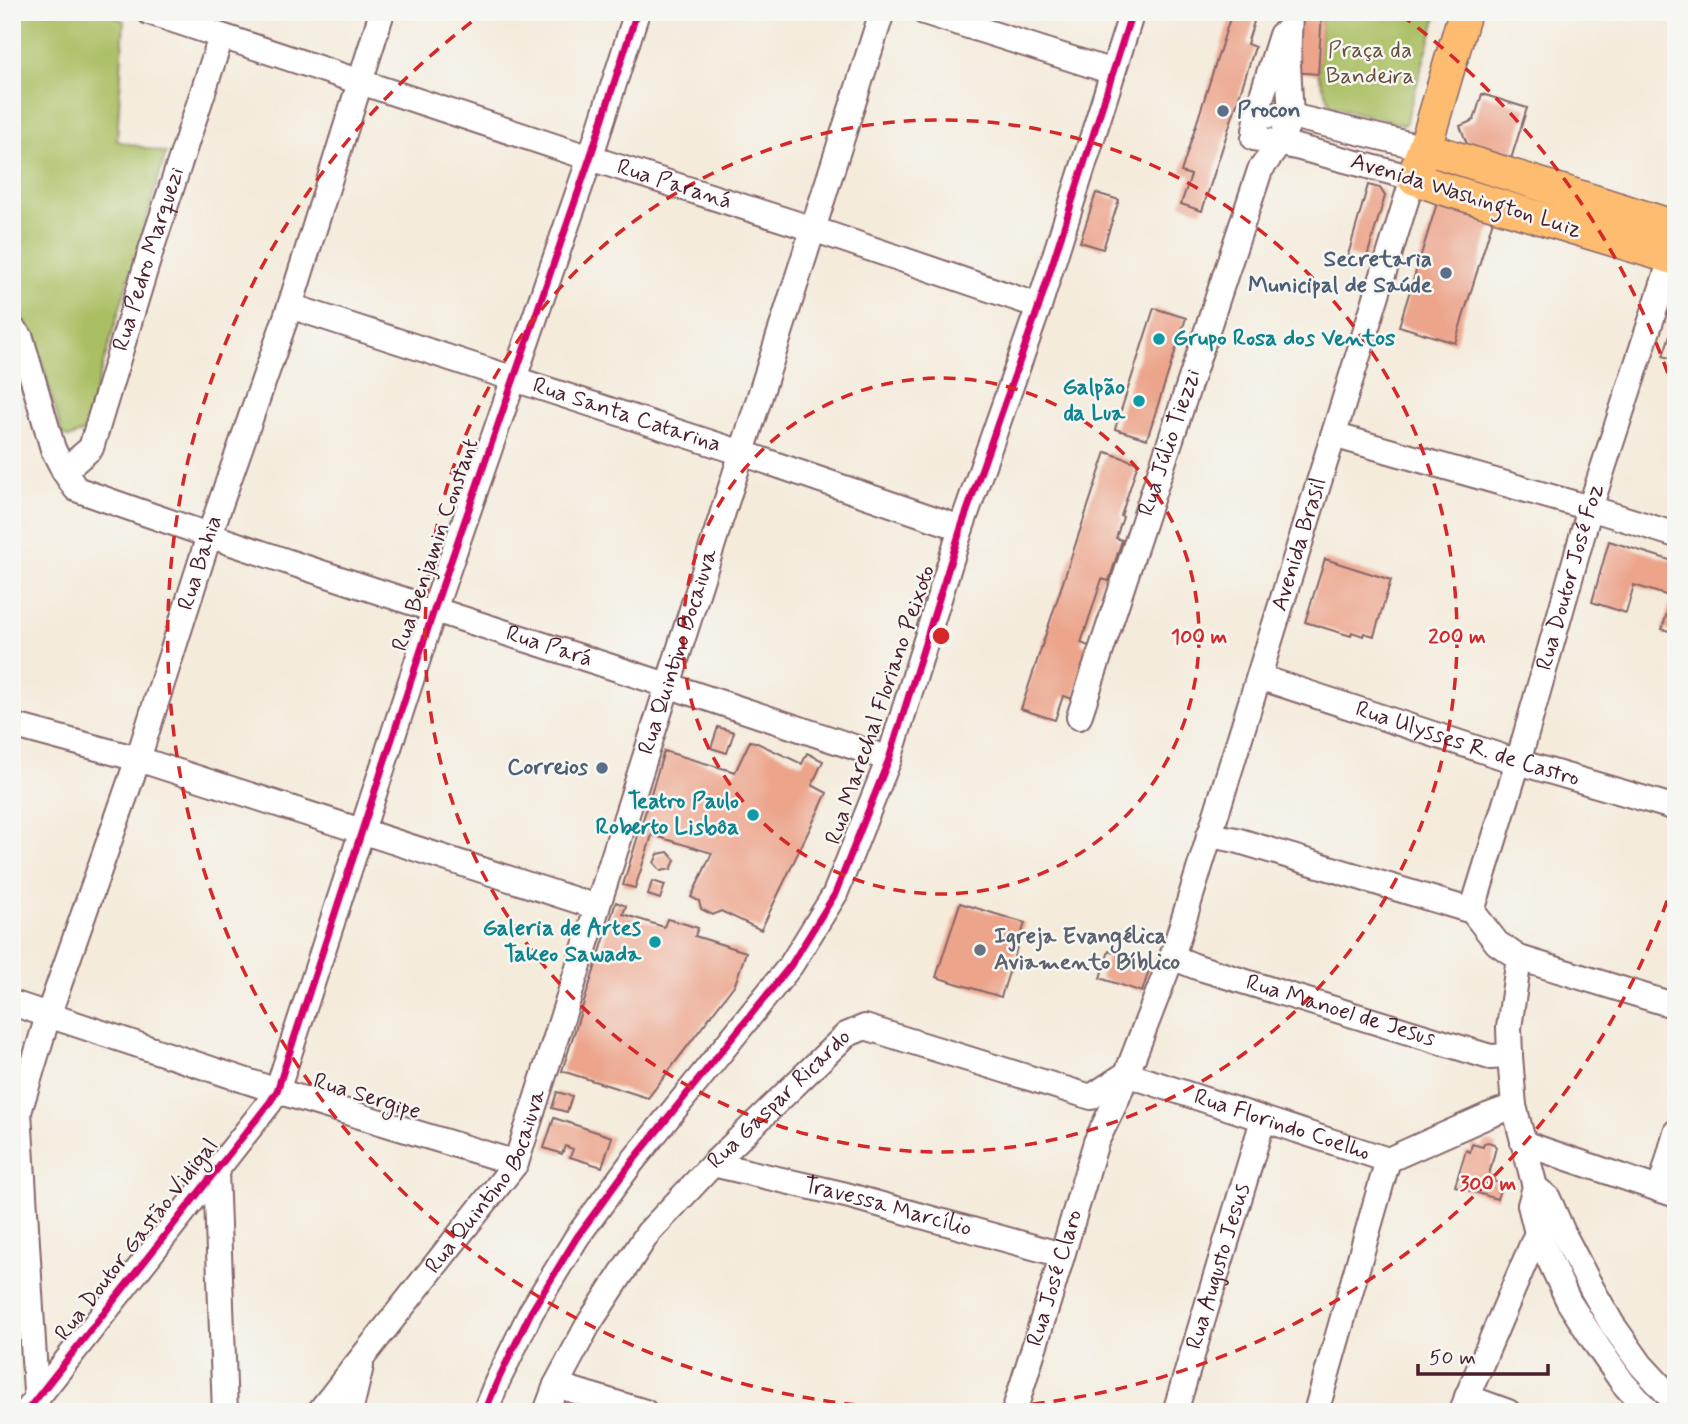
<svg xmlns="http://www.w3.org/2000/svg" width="1688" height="1424" font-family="Mynerve,sans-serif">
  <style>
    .green { fill: #aabf64; stroke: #7a6f48; stroke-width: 2 }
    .building { fill: #eca48b }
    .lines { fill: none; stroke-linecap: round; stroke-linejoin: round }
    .minor-casing { stroke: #866669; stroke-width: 28 }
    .major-casing { stroke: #866669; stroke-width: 35 }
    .minor { stroke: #fff; stroke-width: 24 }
    .major { stroke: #febc70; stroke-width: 32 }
    .cycleway-casing { stroke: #f6f6f2; stroke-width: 11 }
    .cycleway { stroke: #d6006c; stroke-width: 7 }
    .ring { fill: none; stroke: #d62828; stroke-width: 3.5; stroke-dasharray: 12 9 }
    .service-dot { fill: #5c6f8a; stroke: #f6f6f2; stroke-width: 2.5 }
    .culture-dot { fill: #0f9aa8; stroke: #f6f6f2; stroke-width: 2.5 }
    .worship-dot { fill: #6b7280; stroke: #f6f6f2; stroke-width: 2.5 }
    .labels { text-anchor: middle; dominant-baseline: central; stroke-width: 5; stroke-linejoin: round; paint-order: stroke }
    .park-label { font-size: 23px; fill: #674f3c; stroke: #f6f6f2 }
    .service-label { font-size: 23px; font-weight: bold; fill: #4e5e75; stroke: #f6f6f2; text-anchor: end }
    .street-label { font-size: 23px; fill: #4a1f2b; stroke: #f6f6f2 }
    .culture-label { font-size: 23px; font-weight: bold; fill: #0d838f; stroke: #f6f6f2; text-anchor: end }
    .worship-label { font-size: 23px; font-weight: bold; fill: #5b616d; stroke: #f6f6f2; text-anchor: start }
    .centre { fill: #d62828; stroke: #f6f6f2; stroke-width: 3.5 }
    .ring-label { font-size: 21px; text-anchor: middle; font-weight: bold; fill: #d62828; stroke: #f6f6f2; stroke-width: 5; stroke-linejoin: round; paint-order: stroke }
  </style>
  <rect width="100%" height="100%" fill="#f6f6f2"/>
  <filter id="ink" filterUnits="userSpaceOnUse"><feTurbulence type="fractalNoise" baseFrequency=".0143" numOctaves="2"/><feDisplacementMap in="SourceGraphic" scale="14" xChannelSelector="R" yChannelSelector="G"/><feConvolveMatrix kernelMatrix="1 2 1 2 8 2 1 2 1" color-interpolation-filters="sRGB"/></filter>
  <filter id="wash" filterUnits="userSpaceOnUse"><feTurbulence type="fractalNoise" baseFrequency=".00686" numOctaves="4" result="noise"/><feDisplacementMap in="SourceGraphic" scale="28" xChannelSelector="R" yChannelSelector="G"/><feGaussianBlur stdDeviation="1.57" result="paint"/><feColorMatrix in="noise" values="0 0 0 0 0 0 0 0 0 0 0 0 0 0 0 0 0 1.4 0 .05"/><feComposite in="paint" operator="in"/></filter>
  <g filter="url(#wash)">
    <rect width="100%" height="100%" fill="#f4ebdb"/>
    <!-- green -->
    <path class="green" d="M12,12H105L124,21L117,141L166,153L83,432L69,438L62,434L35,335L12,301Z
      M1322,12H1438L1405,125L1331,106L1318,74Z"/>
    <g id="blocks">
      <!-- building -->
      <path class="building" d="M1232,12H1257L1247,44L1255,47L1202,211L1181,204L1191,175L1181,172Z
        M1295,12H1322L1318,74L1279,71Z
        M1482,94L1527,108L1511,159L1469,149L1460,126L1474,120Z
        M1368,185L1380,188L1385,196L1366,260L1348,255Z
        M1096,193L1119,200L1103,249L1080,242Z
        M1437,203L1493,220L1455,343L1399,326Z
        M1154,308L1186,318L1147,439L1115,429Z
        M1675,320H1676V360L1663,356Z
        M1106,452L1138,463L1121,516L1123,517L1116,538L1122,540L1109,581L1102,579L1081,643L1091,647L1074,699L1063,696L1055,720L1021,709Z
        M1609,541L1676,562V633L1662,629L1672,597L1634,585L1626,613L1592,602Z
        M1325,559L1391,580L1374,636L1364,633L1363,636L1352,632L1351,636L1305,622Z
        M718,727L734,732L727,753L711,748Z
        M750,741L755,742L802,764L807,753L823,761L812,785L827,793L761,930L721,911L713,915L701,909L699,901L691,897L712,853L652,835L635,888L623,885L664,751L735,772Z
        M668,852L675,860L673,865L671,869L661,871L654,863L658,854Z
        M652,881L665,885L660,899L648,895Z
        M616,902L626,906L623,914L664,927L667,919L682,923L698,928L695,936L746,952L735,984L648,1098L562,1071Z
        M960,903L1025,923L1001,997L936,977Z
        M1109,951L1151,964L1142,992L1100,978Z
        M557,1092L572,1096L567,1112L552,1108Z
        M554,1118L612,1137L602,1167L570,1157L573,1149L565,1146L562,1154L544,1148Z
        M1488,1142L1494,1144L1496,1147L1489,1175L1494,1177L1493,1181L1499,1183L1501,1187L1497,1199L1455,1186L1466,1150L1470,1152L1472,1144L1483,1147L1484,1143Z"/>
    </g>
  </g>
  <g filter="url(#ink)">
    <use href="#blocks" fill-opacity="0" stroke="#866669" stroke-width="2"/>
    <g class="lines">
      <!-- minor casing -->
      <g class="minor-casing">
        <g id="minor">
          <path id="s1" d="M149,12L590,158L813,229L1039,306"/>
          <path d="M924,12L1113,72"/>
          <path d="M1257,115L1291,116L1425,148"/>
          <path d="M1255,131L1260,102L1281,35"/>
          <path id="s2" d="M290,306L742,453L961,528"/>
          <path id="s3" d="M12,328L21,338L53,449L64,471L76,489C345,585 618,666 889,759"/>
          <path d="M1333,435L1590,508L1676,535"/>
          <path id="s4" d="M64,471L91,448L152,247L221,37"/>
          <path id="s5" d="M1259,677L1518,762L1676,808"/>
          <path id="s6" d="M1079,717L1260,170L1280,143L1291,116L1288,65L1290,12"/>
          <path d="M12,725L138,759L597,907"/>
          <path d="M1209,835L1236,840L1472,911L1497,943L1519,958L1676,1006"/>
          <path id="s7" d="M1472,911L1518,762L1590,508L1676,244"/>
          <path id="s8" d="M1172,957L1197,967L1490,1057L1510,1056"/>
          <path d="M1519,958L1509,1028L1510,1056L1514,1106L1535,1187L1530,1205L1537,1233L1569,1302L1598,1347L1623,1383L1649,1412"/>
          <path d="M12,1003L277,1091L516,1163"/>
          <path id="s9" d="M1126,1074L1388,1160L1487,1116L1514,1106"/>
          <path d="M1523,1143L1676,1195"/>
          <path id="s10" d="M713,1164L846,1195L1062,1255"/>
          <path d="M216,1171L225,1412"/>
          <path d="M1535,1187L1548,1198L1565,1237L1592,1289L1612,1324L1641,1365L1676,1403"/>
          <path d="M1660,1190L1676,1132"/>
          <path d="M556,1385L645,1412"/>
          <path d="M1467,1397L1508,1412"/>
          <path id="s11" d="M37,1408L19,1112L48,1016L138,759L209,536L290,306L382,12"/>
          <path d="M26,1412L270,1102L277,1091L434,610L590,158L637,12"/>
          <path id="s12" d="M319,1412L516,1163L882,12"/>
          <path d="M350,1412L361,1366"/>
          <path d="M485,1412L497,1382L531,1312L577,1237L632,1162L791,965L835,894L889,759L961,528L1039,306L1132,12"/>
          <path id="s13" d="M546,1412L556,1385L588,1325L648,1233L713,1164L846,1035L865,1027L1091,1097L1126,1074"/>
          <path id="s14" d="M1014,1412L1050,1296L1096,1142L1117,1099L1172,957L1413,178L1296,147L1254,138"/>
          <path id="s15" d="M1175,1412L1263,1120"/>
          <path d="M1316,1412L1388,1160"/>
          <path d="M1462,1412L1467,1397L1537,1233L1543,1228"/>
        </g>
      </g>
      <!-- major casing -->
      <g class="major-casing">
        <path id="major" d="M1465,12L1430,131L1413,178L1441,188L1676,259
          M1425,148L1676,227"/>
      </g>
      <!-- minor -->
      <use href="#minor" class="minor"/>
      <!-- major -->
      <use href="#major" class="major"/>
      <!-- cycleway casing -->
      <g class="cycleway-casing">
        <path id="cycleway" d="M26,1412L270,1102L277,1091L434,610L590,158L637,12
          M485,1412L497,1382L531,1312L577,1237L632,1162L791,965L835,894L889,759L961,528L1039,306L1132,12"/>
      </g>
      <!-- cycleway -->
      <use href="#cycleway" class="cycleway"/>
    </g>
  </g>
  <!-- distance rings -->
  <g class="ring">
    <circle cx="941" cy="636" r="258"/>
    <circle cx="941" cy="636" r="516"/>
    <path d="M1674 881A773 773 0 1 1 481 15M1401 15A773 773 0 0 1 1674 391"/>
  </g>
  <!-- markers -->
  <g class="service-dot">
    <circle cx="1223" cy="111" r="7"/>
    <circle cx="1446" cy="273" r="7"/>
    <circle cx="602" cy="768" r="7"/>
  </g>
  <g class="culture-dot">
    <circle cx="1159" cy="339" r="7"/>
    <circle cx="1139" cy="401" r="7"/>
    <circle cx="753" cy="815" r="7"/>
    <circle cx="655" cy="942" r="7"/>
  </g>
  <circle class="worship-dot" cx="980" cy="950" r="7"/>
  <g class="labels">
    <!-- park labels -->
    <g class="park-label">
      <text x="1370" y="51">Praça da<tspan x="1370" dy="26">Bandeira</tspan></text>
    </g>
    <!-- service labels -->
    <g class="service-label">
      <text x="1237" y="111" text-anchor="start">Procon</text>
      <text x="1432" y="260">Secretaria<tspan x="1432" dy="26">Municipal de Saúde</tspan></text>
      <text x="588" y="768">Correios</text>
    </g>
    <!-- street labels -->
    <g class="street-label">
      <text stroke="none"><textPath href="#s1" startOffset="553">Rua Paraná</textPath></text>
      <text transform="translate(1466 196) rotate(17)">Avenida Washington Luiz</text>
      <text stroke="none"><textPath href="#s4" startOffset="233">Rua Pedro Marquezi</textPath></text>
      <text stroke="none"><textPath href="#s2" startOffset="354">Rua Santa Catarina</textPath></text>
      <text stroke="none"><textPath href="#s6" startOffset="289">Rua Júlio Tiezzi</textPath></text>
      <text transform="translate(436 545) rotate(-71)">Rua Benjamin Constant</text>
      <text stroke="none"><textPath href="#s14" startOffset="914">Avenida Brasil</textPath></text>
      <text stroke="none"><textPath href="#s11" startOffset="875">Rua Bahia</textPath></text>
      <text stroke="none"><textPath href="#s7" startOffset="348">Rua Doutor José Foz</textPath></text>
      <text stroke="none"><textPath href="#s3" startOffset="674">Rua Pará</textPath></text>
      <text stroke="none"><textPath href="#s12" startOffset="854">Rua Quintino Bocaiuva</textPath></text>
      <text transform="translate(881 705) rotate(-71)">Rua Marechal Floriano Peixoto</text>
      <text stroke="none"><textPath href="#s5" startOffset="219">Rua Ulysses R. de Castro</textPath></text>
      <text stroke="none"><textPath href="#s8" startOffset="177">Rua Manoel de Jesus</textPath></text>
      <text transform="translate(367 1097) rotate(17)">Rua Sergipe</text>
      <text stroke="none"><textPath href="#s13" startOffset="394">Rua Gaspar Ricardo</textPath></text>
      <text stroke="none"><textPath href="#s9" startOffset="164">Rua Florindo Coelho</textPath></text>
      <text stroke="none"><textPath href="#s12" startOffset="287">Rua Quintino Bocaiuva</textPath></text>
      <text stroke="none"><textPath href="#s10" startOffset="180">Travessa Marcílio</textPath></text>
      <text transform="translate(137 1240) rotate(-52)">Rua Doutor Gastão Vidigal</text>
      <text stroke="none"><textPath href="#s15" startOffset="152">Rua Augusto Jesus</textPath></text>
      <text stroke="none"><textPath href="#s14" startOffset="140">Rua José Claro</textPath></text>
    </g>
    <!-- culture labels -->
    <g class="culture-label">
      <text x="1173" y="339" text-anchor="start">Grupo Rosa dos Ventos</text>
      <text x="1125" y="388">Galpão<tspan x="1125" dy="26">da Lua</tspan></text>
      <text x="739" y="802">Teatro Paulo<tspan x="739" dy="26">Roberto Lisbôa</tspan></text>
      <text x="641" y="929">Galeria de Artes<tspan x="641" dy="26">Takeo Sawada</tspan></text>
    </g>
    <!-- worship labels -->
    <g class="worship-label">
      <text x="994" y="937">Igreja Evangélica<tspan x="994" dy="26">Aviamento Bíblico</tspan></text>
    </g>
  </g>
  <circle cx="941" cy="636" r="10" class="centre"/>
  <g class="ring-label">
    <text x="1199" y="643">100 m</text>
    <text x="1457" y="643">200 m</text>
    <text x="1488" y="1190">300 m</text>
  </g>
  <!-- margin -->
  <rect width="1688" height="1424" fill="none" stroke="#f6f6f2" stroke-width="42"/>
  <!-- scale -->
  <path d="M1418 1364v10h130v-10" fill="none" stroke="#4a1f2b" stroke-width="3.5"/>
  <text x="1429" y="1364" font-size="21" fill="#4a1f2b" stroke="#f6f6f2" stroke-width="5" paint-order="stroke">50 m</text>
</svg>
